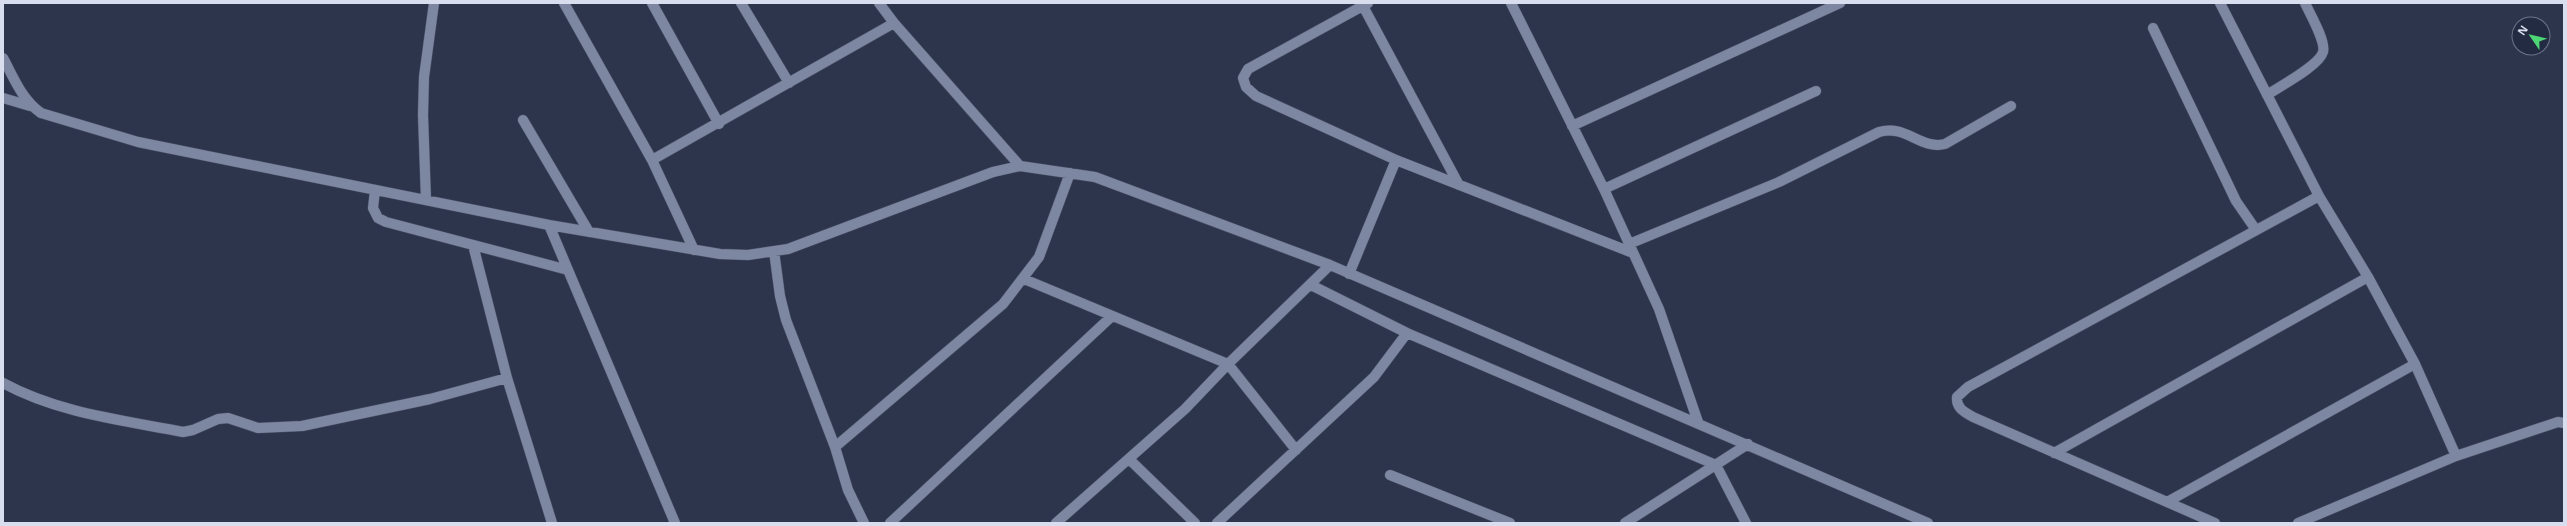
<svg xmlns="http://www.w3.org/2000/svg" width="2567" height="526" font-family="'Open Sans',sans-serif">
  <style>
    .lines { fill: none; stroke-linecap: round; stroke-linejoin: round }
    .minor-casing { stroke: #4c5266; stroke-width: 11 }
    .minor { stroke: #7d87a2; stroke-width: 10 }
  </style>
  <rect width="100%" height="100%" fill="#2d354d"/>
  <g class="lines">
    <!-- minor casing -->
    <g class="minor-casing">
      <path id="minor" d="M564,3L652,160L694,250
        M652,3L719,124
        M741,3L789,83
        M879,3L894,23L1020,166
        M1368,3L1248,69L1243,78L1246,87L1256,96L1396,160L1633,253
        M1511,3L1604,189L1659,309L1698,422
        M2220,3L2319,196L2368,277L2415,364L2456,456
        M1363,6L1459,185
        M2153,28L2236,201L2256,230
        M3,58C14,78 22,100 41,113L138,142L549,225L720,254L748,255L788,249L993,172L1020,166L1095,177L1330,265L1928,523
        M2267,95C2280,86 2319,66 2323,52C2326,41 2310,14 2305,3
        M3,98L30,106
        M523,120L589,232
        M1572,126L1840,3
        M652,160L894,23
        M1604,189L1816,91
        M375,190L373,208L378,218L386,222L568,270
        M426,200L423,115L424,77L434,3
        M549,225L675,523
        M1629,244L1779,182L1879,132C1906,124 1920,150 1945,144L2011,106
        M473,245L507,378L552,523
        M774,251L780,296L786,320L835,447L848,490L864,523
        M1349,274L1396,160
        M1024,279L1228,364L1296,450
        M1311,285L1407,333L1716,465L1746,523
        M3,383C58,413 122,420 183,432L193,430L218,419L228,418L258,428L302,426L430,399L507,378
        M835,447L1003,304L1039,257L1070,173
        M2054,453L2368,277
        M1129,459L1195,523
        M1390,475L1510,523
        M2167,502L2415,364
        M890,523L1112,316
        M1056,523L1185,409L1228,364L1330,265
        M1217,523L1374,377L1407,333
        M1625,523L1748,444
        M2215,523L1973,417C1964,412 1956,408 1957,397L1968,387L2319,196
        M2298,523L2456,456L2558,422L2564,423"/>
    </g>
    <!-- minor -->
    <use href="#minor" class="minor"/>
  </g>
  <!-- border -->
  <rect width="2567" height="526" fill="none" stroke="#d8deed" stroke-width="8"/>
  <!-- north arrow -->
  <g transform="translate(2531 36) rotate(304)"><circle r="19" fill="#232b42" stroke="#6b7386"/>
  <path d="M0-3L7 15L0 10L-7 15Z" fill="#4dd676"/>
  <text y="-6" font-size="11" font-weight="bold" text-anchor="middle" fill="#d8deed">N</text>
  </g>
</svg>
